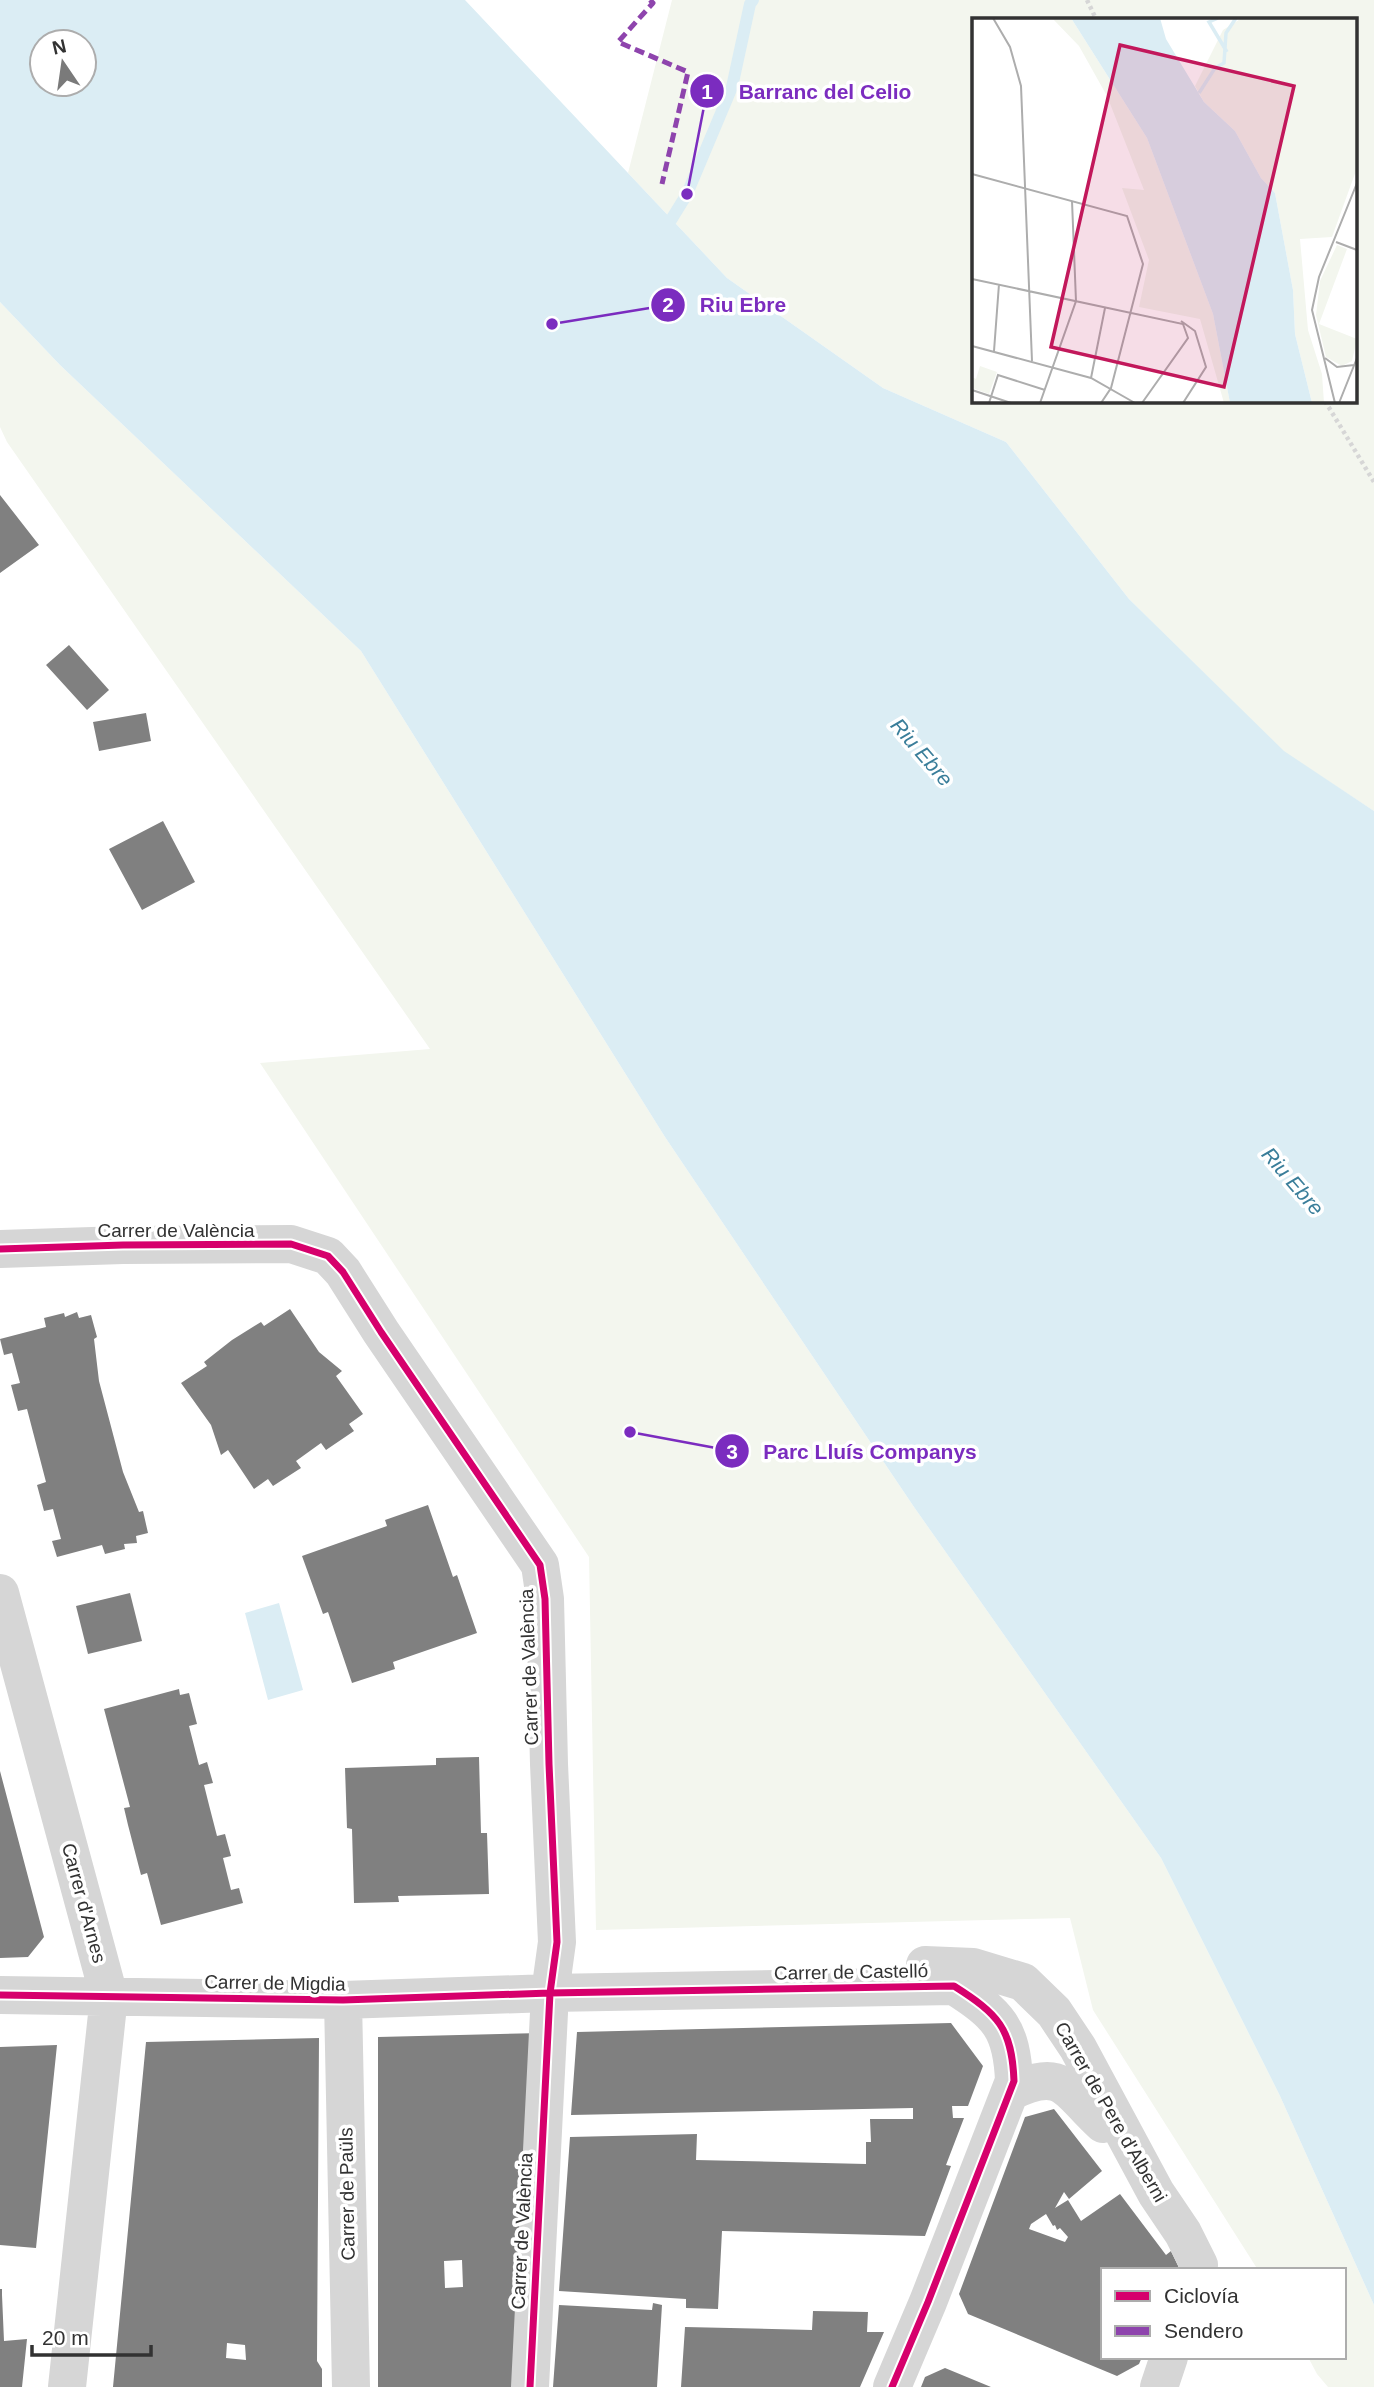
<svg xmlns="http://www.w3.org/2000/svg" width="1374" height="2387" font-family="Arial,sans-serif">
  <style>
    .green { fill: #f3f6ee; fill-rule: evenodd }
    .water { fill: #dbedf4; fill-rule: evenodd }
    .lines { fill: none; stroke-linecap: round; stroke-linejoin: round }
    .stream { stroke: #dbedf4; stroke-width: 12 }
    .building { fill: #808080; fill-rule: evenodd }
    .path { stroke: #d6d6d6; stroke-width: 4.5; stroke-dasharray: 3.5 3.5; stroke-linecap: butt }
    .minor { stroke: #d6d6d6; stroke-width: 38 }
    .quiet { stroke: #8e44ad; stroke-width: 5; stroke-dasharray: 10 5; stroke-linecap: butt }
    .cycleway-casing { stroke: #fff; stroke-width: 11 }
    .cycleway { stroke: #d6006c; stroke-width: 7 }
    .labels { text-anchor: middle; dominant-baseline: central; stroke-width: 7; stroke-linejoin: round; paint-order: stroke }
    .street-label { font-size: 19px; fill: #323232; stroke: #fff }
    .water-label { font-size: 21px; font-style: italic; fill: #3a7e9a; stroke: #fff }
    .inset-river { fill: none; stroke: #dbedf4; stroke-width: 3.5 }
    .inset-road { fill: none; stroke: #adadad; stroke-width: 2 }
    .view { fill: #c2185b; fill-opacity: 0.15; stroke: #c2185b; stroke-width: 3.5 }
    .inset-edge { fill: none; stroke: #323232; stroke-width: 3.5 }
    .leader { fill: none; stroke: #7b2cbf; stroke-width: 2.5 }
    .callout-dot { fill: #7b2cbf; stroke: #fff; stroke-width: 2.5 }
    .mark-label { font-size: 21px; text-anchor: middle; font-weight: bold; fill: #fff }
    .callout-label { font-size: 21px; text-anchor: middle; font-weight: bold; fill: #7b2cbf; stroke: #fff; stroke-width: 7; stroke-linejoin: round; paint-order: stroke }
  </style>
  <rect width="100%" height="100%" fill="#fff"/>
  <!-- green -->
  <path class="green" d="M672,0H1374V811L1284,752L1129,599L1006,442L883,388L727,278L628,173ZM973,19H1355V401H973Z
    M0,302L60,365L361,651L665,1137L914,1507L1161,1858L1280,2096L1374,2305V2387H1328L1317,2374L1308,2357H1344V2270H1258L1093,2010L1070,1918L596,1930L589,1557L260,1063L430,1049L7,442L0,427Z"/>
  <!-- water -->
  <path class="water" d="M0,0H465L727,278L883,388L1006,442L1129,599L1284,751L1374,811V2305L1280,2096L1161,1858L914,1507L665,1137L361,651L60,365L0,302ZM42,42H84V84H42Z
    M279,1603L303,1690L268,1700L245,1613Z"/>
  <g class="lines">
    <!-- stream -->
    <path class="stream" d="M659,230L671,220L687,194L732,87L750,4L753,0"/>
  </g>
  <!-- building -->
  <path class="building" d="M0,495L39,545L0,573Z
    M69,645L109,690L87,710L46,665Z
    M146,713L151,741L99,751L93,722Z
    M163,821L195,882L142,910L109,849Z
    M290,1309L319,1352L342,1371L336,1376L363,1414L349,1424L354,1431L326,1450L321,1443L296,1461L301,1468L273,1486L268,1479L254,1489L228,1450L221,1455L211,1425L181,1383L207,1366L204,1362L232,1340L261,1322L264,1326Z
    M77,1312L79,1318L91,1315L97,1337L94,1339L99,1381L123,1472L139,1512L143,1511L148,1533L136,1536L137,1543L124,1544L125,1549L105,1554L102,1545L57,1557L52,1541L61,1539L53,1509L44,1511L37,1485L46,1482L27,1409L18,1411L11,1385L20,1383L12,1353L4,1355L0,1339L46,1327L44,1318L64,1313L65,1317Z
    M428,1505L453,1577L457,1575L477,1633L393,1662L395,1669L352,1683L328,1612L323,1614L302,1556L387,1526L385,1520Z
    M130,1593L142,1641L88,1654L76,1606Z
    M179,1689L180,1695L189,1693L197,1724L189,1726L199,1765L207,1762L213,1783L204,1785L209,1805L217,1836L225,1834L231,1856L223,1858L231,1890L239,1888L243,1903L161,1925L147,1873L141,1875L128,1825L124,1808L130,1807L104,1709Z
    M479,1757L481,1833H487L489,1894L398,1896L399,1902L354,1903L352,1829L347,1828L345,1768L436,1765V1758Z
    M0,1771L44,1937L28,1957L0,1958Z
    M951,2023L983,2066L968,2106H952L953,2118H964L946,2165L951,2166L925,2236L722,2231L718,2309L686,2308V2299L559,2291L570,2137L697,2134L696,2160L866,2164V2142H871L870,2119H913V2108L571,2115L577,2032Z
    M543,2033L521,2387H378V2037ZM462,2260L463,2287L445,2288L444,2261Z
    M319,2038L317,2361L322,2369V2387H113L146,2042ZM227,2343L245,2345L246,2360L226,2358Z
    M57,2045L36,2248L0,2245V2047Z
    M1054,2109L1102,2171L1069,2199L1064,2192L1055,2208L1068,2200L1081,2221L1120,2194L1166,2255L1171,2251L1180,2270H1103V2357H1142L1139,2364L1117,2376L968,2314L959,2294L1025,2117ZM1046,2214L1053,2226L1055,2225L1057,2230L1060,2228L1068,2237L1065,2242L1029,2229L1031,2224Z
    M0,2289H2V2295L4,2341L27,2339L22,2387H0Z
    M653,2303L662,2305L657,2387H553L559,2305L652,2310Z
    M813,2311L868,2312L867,2332H884L860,2387H681L685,2327L812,2330Z
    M945,2368L991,2387H921L925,2377Z"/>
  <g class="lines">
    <!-- path -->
    <path class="path" d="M1087,0L1096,19
      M1325,401L1374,482"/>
    <!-- minor -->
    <path class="minor" d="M0,1249L123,1245L291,1244L328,1256L343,1272L381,1332L540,1565L545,1599L549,1764L557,1942L550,1993L530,2387
      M0,1593L109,1996L67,2387
      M925,1965L973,1967L1023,1982L1054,2012L1078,2048L1156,2193L1183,2233L1199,2265L1197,2270
      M0,1995L343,2000L550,1993L954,1986C998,2014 1012,2028 1014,2081L928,2302L892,2387
      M343,2000L351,2387
      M1010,2092C1065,2065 1067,2092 1103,2124
      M1159,2387L1169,2357"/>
    <!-- quiet -->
    <path class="quiet" d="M650,0L653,3L618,42L688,72L662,184"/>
    <!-- cycleway casing -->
    <g class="cycleway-casing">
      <path id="cycleway" d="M0,1249L123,1245L291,1244L328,1256L343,1272L381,1332L540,1565L545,1599L549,1764L557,1942L550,1993L530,2387
        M0,1995L343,2000L550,1993L954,1986C998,2014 1012,2028 1014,2081L928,2302L892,2387"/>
    </g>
    <!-- cycleway -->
    <use href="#cycleway" class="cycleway"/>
  </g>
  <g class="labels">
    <!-- street labels -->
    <g class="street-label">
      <text x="176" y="1230">Carrer de València</text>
      <text transform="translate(529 1667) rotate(-92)">Carrer de València</text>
      <text transform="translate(84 1903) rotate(75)">Carrer d'Arnes</text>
      <text transform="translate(851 1972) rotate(-1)">Carrer de Castelló</text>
      <text transform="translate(275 1983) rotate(1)">Carrer de Migdia</text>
      <text transform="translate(1111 2112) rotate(60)">Carrer de Pere d'Alberni</text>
      <text transform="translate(347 2194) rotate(-91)">Carrer de Paüls</text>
      <text transform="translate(522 2231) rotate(-87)">Carrer de València</text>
    </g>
    <!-- water labels -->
    <g class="water-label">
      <text transform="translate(922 752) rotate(49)">Riu Ebre</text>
      <text transform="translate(1293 1181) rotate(49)">Riu Ebre</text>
    </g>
  </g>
  <!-- overview -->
  <g transform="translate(972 18)">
    <rect width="385" height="385" fill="#fff"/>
    <path d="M80,0H99L175,120L241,296L258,385H252L228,301L167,289L177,242L150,170L172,172L135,78L107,28ZM270,0H385V150L360,219L328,221L336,312L350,356L352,385H340L323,316L321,272L303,175L289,160L263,113L232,84L223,68L251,12ZM365,227L375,231L347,306L385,321L380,343L370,348L354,339L344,297L348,263ZM8,348L25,354L17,376L0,370V359L4,361Z" fill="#f3f6ee"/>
    <path d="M99,0H188L194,21L232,84L263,113L289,160L303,175L321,272L323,316L340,385H258L241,296L175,120Z" fill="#dbedf4"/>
    <path class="inset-river" d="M246,0L237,4L255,34M227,75L243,50L252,45L254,15L264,0"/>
    <path class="inset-road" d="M21,0L38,29L49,68L60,343M0,156L155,198L171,246L139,370L129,385M364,224L385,232M0,261L211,306L216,320L170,385M209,303L223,313L234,349L211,385M0,328L119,360L163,385M22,333L27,266M353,340L365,349L382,347M119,360L133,290M0,372L39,385M17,385L26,357L73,372M68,385L104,283L100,183M363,385L340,292L347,259L385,165M367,385L385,340"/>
    <path class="view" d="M148,27L322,68L252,369L79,329Z"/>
    <rect width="385" height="385" class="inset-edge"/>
  </g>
  <!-- callouts -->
  <path class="leader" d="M687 194L707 91M552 324L668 305M630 1432L732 1451"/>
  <g class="callout-dot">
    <circle cx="687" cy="194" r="7"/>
    <circle cx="552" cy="324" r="7"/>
    <circle cx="630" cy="1432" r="7"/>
    <circle cx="707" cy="91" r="18"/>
    <circle cx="668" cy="305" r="18"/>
    <circle cx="732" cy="1451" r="18"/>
  </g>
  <g class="mark-label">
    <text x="707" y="99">1</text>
    <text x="668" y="312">2</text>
    <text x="732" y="1459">3</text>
  </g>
  <g class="callout-label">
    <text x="825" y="99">Barranc del Celio</text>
    <text x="743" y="312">Riu Ebre</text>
    <text x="870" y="1459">Parc Lluís Companys</text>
  </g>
  <!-- legend -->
  <rect x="1101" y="2268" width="245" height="91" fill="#ffffff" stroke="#adadad" stroke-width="2"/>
  <rect x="1115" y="2291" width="35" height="10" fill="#d6006c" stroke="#adadad" stroke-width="2"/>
  <text x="1164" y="2303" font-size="21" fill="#323232">Ciclovía</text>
  <rect x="1115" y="2326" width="35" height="10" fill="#8e44ad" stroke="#adadad" stroke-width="2"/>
  <text x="1164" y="2338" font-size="21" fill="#323232">Sendero</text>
  <!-- north arrow -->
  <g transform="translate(63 63) rotate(347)"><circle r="33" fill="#ffffff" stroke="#adadad" stroke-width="2"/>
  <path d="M0-5L12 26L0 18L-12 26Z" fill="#7a7a7a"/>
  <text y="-10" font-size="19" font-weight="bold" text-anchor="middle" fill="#323232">N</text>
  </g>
  <!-- scale -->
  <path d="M32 2345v10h119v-10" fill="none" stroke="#323232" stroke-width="3.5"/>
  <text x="42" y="2345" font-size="21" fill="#323232" stroke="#ffffff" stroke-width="5" paint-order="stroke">20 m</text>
</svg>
